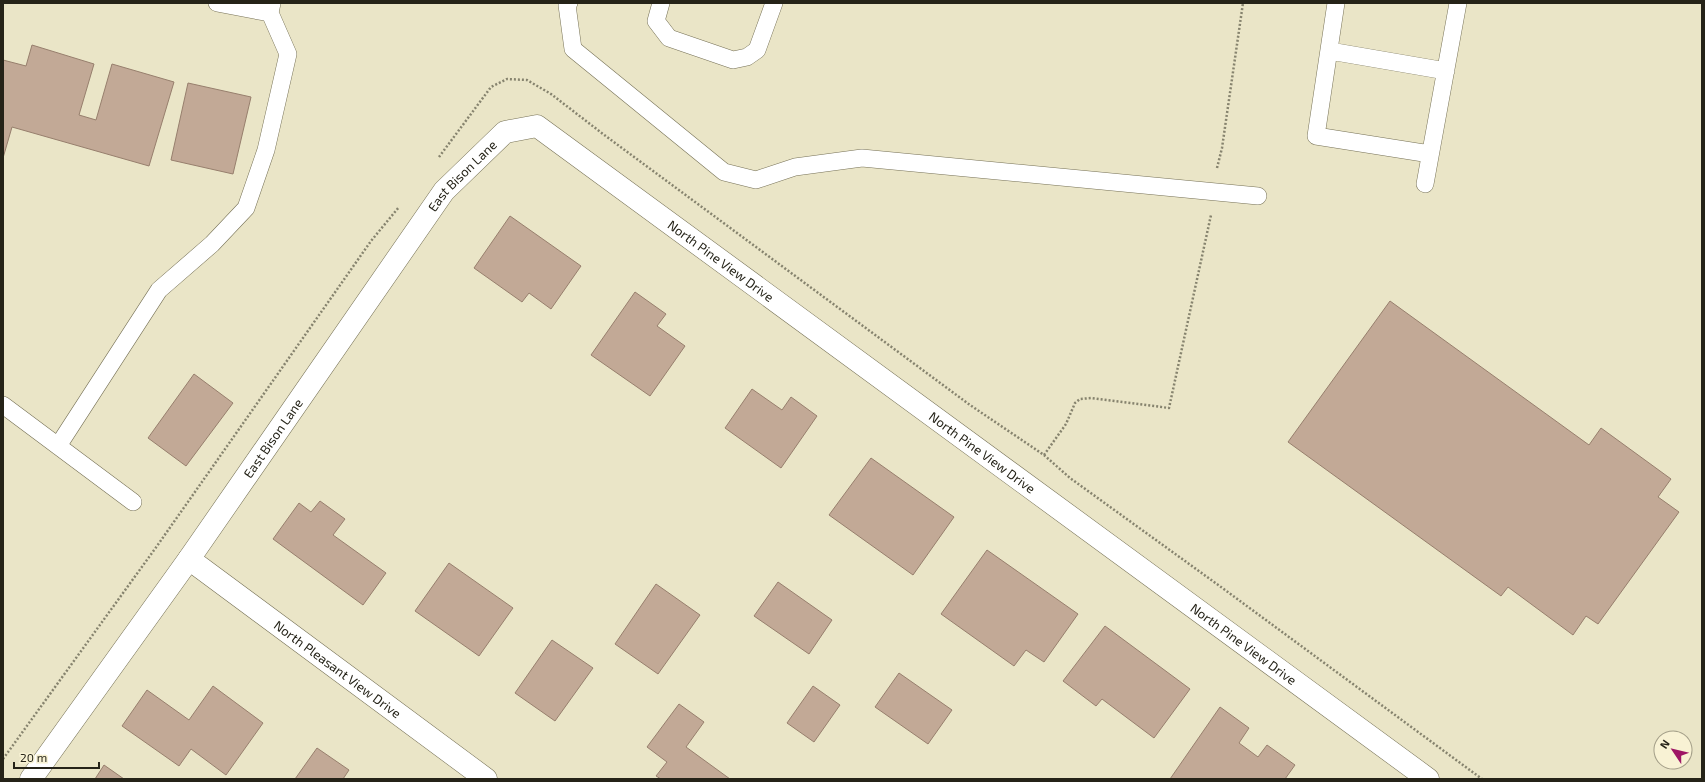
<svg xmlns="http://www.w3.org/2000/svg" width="1705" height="782" font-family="'Exo 2',sans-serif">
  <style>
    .building { fill: #c2a996; stroke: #977f6d }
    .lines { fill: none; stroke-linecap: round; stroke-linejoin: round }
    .lane-casing { stroke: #767156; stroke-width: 18 }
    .street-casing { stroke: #767156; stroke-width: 23 }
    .path { stroke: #86836e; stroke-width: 2.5; stroke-dasharray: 2 2; stroke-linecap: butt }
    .lane { stroke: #fff; stroke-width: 17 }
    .street { stroke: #fff; stroke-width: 22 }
    .labels { text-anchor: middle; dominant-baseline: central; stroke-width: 3.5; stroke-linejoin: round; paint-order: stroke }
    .street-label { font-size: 13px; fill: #252318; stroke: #f8f2d4 }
  </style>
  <rect width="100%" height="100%" fill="#eae5c7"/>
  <!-- building -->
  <path class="building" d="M32,45L94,64L79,115L96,120L112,64L174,82L149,166L12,127L3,158V60L26,66Z
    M188,83L251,97L233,174L171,160Z
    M510,216L581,266L551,309L529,293L522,302L474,268Z
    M635,292L666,314L657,326L685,346L650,396L591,355Z
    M1390,301L1589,445L1601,428L1671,479L1658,497L1679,512L1598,624L1586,616L1573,635L1508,587L1501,596L1288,442Z
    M194,374L233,403L186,466L148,438Z
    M752,389L782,410L791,397L817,416L781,468L725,428Z
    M871,458L954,517L913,575L829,515Z
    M320,501L345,519L333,535L386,573L363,605L273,539L299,503L311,512Z
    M987,550L1078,614L1044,662L1026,650L1014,666L941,614Z
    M449,563L513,608L479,656L415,611Z
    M778,582L832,620L809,654L754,616Z
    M656,584L700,615L658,674L615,644Z
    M1105,626L1190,689L1154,738L1102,699L1096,706L1063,681Z
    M552,640L593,668L555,721L515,693Z
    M899,673L952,710L928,744L875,707Z
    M213,686L263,723L226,775L191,749L179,766L122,726L147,690L189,720Z
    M813,686L840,705L814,742L787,723Z
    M679,704L704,722L686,747L730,779H661L656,776L667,762L647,747Z
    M1220,707L1249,728L1239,743L1258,757L1267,745L1295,765L1285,779H1170Z
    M317,748L349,770L343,779H295Z
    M104,765L124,779H95Z"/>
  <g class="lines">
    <!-- lane casing -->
    <g class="lane-casing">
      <path id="lane" d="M217,3L270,13L272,3
        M569,3L567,5L573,49L724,172L756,180L795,167L862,158L1258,196
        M661,3L656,21L669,38L733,60L747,57L757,50L774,3
        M1336,3L1316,136L1430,154
        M1330,51L1446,71
        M1425,184L1458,3
        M3,405L133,502
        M58,446L159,290L212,244L246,208L266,150L288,54L270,13"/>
    </g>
    <!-- street casing -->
    <g class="street-casing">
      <g id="street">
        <path id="s1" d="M189,559L486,779"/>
        <path id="s2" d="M31,779L189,559L444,191L505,132L537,126L1428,779"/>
      </g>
    </g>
    <!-- path -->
    <path class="path" d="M439,157L491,87L507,79L527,80L551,94L603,134L970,405L1044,455L1070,478L1221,587L1482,779
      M1217,168L1222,148L1243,3
      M1044,455L1066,424L1075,403L1080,399L1091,398L1169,408L1211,215
      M3,759L157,546L371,241L399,207"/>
    <!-- lane -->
    <use href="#lane" class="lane"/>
    <!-- street -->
    <use href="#street" class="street"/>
  </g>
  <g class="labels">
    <!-- street labels -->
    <g class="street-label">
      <text stroke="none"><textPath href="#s2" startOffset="742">East Bison Lane</textPath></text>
      <text stroke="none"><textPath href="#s2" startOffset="1064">North Pine View Drive</textPath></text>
      <text stroke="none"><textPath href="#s2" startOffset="418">East Bison Lane</textPath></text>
      <text stroke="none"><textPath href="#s2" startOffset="1388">North Pine View Drive</textPath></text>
      <text stroke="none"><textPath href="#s2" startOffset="1712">North Pine View Drive</textPath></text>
      <text stroke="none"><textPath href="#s1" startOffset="185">North Pleasant View Drive</textPath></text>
    </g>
  </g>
  <!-- border -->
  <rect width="1705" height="782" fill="none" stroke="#252318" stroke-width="8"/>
  <!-- north arrow -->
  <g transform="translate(1673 750) rotate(305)"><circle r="19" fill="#f8f2d4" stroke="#a49f89"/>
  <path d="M0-3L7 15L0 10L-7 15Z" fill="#9e1665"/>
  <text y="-6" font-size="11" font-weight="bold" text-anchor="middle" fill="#252318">N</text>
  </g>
  <!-- scale -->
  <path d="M14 762v6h85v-6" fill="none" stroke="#252318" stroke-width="2"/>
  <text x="20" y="762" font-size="12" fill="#252318" stroke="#f8f2d4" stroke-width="3" paint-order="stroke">20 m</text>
</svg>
